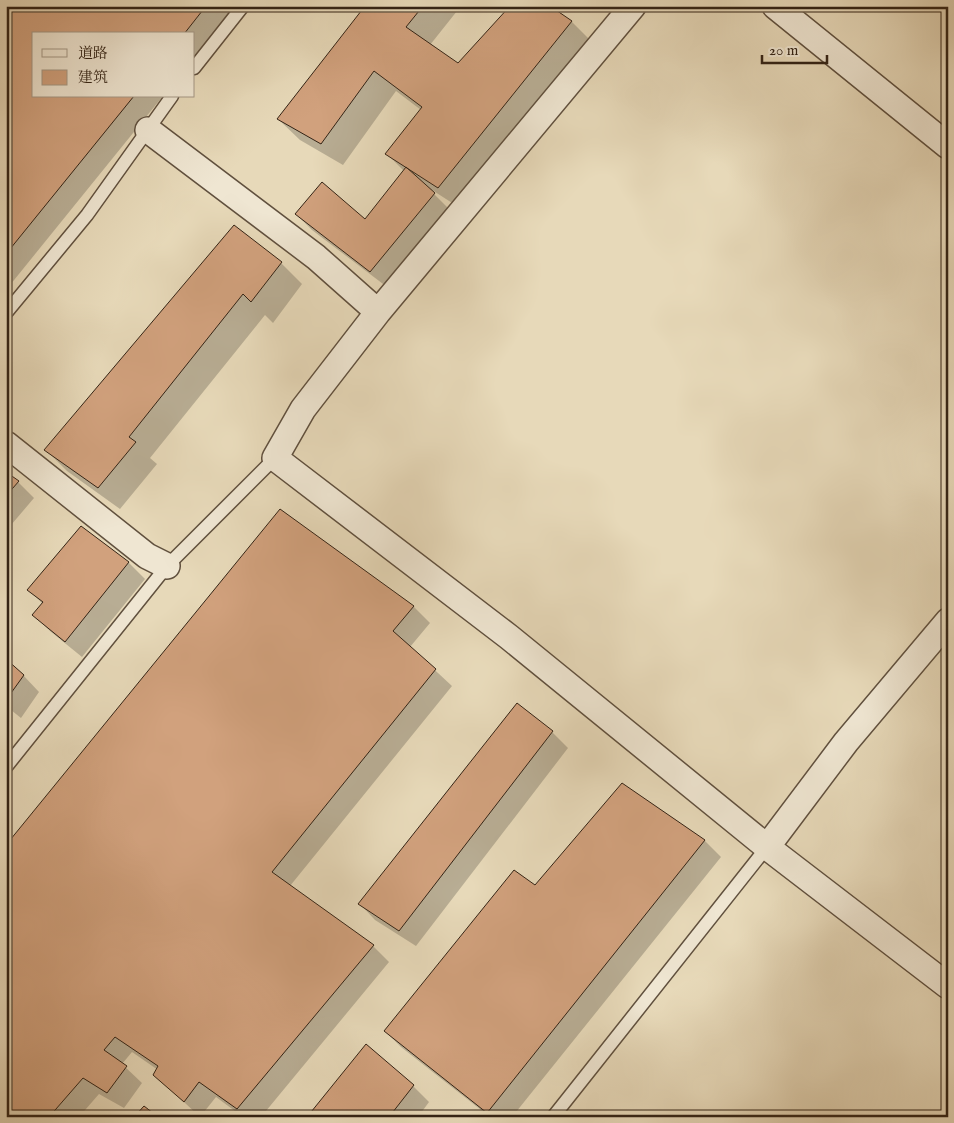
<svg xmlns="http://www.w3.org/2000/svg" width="954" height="1123" font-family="'IM FELL English','Noto Serif SC',serif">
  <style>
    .shadow { fill: #0003 }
    .building { fill: #d1a17d; stroke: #332315 }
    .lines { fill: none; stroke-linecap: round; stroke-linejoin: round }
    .service-casing { stroke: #60503e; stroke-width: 15 }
    .minor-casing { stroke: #60503e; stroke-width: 28 }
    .service { stroke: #efe6d2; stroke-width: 12 }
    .minor { stroke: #efe6d2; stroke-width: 25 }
  </style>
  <rect width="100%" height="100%" fill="#e7d9b9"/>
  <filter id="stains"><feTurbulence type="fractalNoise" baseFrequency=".004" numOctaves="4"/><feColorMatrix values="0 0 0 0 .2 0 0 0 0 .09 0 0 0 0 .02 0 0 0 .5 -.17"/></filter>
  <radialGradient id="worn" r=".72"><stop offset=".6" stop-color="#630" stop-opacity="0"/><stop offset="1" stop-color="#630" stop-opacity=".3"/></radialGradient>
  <!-- shadow -->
  <path class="shadow" d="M6,6H235L194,58V34H34V96H163L6,290Z
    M366,6H461L430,45L458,65L547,6L572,22L593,43L460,208L432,190L431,191L450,210L387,287L312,230L296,214L365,220L404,171L387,154L421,110L396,91L343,165L300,140L278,119Z
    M281,263L302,284L273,323L265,315L150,458L157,464L120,509L67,471L46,450Z
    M6,474L18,482L34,498L6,531Z
    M280,511L414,607L430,623L410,647L452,686L290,886L373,946L389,962L261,1117H243L216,1097L200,1117L155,1075L158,1070L132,1052L122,1064L142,1083L124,1108L99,1094L79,1117H16L6,1110V847Z
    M81,527L129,563L145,579L82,657L50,631L34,615L43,604L29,590Z
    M6,661L23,675L39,692L21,718L6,706Z
    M552,732L568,748L416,946L375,920L359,903Z
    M623,784L705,841L721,857L512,1117H490L401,1047L385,1031L535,886Z
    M366,1045L413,1086L429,1102L418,1117H308Z"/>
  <!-- building -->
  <path class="building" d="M6,6H206L184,34H34V96H134L6,254Z
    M365,6H423L406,27L458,63L510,6H550L572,21L438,188L385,154L422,107L374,71L321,144L277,119Z
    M406,167L435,193L370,272L295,214L322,182L365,219Z
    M234,225L282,262L251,302L243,294L129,437L136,442L98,488L44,450Z
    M6,472L19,481L6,496Z
    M280,509L414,606L393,631L436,669L272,872L374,945L237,1109L199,1082L184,1102L153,1075L158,1066L115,1037L104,1050L127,1066L107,1093L83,1078L49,1117H19L6,1107V845Z
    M81,526L129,562L65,642L32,615L43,602L27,590Z
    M6,659L24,675L6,700Z
    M517,703L553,731L399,931L358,904Z
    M622,783L705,840L487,1113L384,1031L514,870L535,885Z
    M366,1044L414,1085L389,1117H307Z
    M144,1106L158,1117H134Z"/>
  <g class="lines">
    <!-- service casing -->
    <g class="service-casing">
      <path id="service" d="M194,68L243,6
        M6,313L87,215L172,96
        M6,767L167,566L275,458
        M553,1117L767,847"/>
    </g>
    <!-- minor casing -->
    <g class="minor-casing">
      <path id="minor" d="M633,6L378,312L303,409L275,458L509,637L767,847L948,986
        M775,6L948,146
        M148,130L316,257L378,312
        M6,444L147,556L167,566
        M767,847L846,742L948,621"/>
    </g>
    <!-- service -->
    <use href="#service" class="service"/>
    <!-- minor -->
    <use href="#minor" class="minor"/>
  </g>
  <!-- margin -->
  <rect width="954" height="1123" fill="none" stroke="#e7d9b9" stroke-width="25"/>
  <rect x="8" y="8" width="939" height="1108" fill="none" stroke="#332315" stroke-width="2.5"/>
  <rect x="12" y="12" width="929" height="1098" fill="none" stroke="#332315"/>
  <!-- legend -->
  <rect x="32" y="32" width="162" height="65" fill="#efe6d2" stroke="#a49886"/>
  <rect x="42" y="49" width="25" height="8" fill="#efe6d2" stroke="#a49886"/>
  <text x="78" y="58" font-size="15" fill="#332315">道路</text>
  <rect x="42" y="70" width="25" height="15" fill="#d1a17d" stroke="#a49886"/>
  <text x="78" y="82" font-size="15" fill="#332315">建筑</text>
  <!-- scale -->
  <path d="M762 55v8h65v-8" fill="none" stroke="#332315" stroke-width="2.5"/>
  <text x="769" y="55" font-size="15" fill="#332315" stroke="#efe6d2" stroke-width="4" paint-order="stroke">20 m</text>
  <rect width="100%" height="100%" filter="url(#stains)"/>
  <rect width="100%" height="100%" fill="url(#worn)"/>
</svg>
